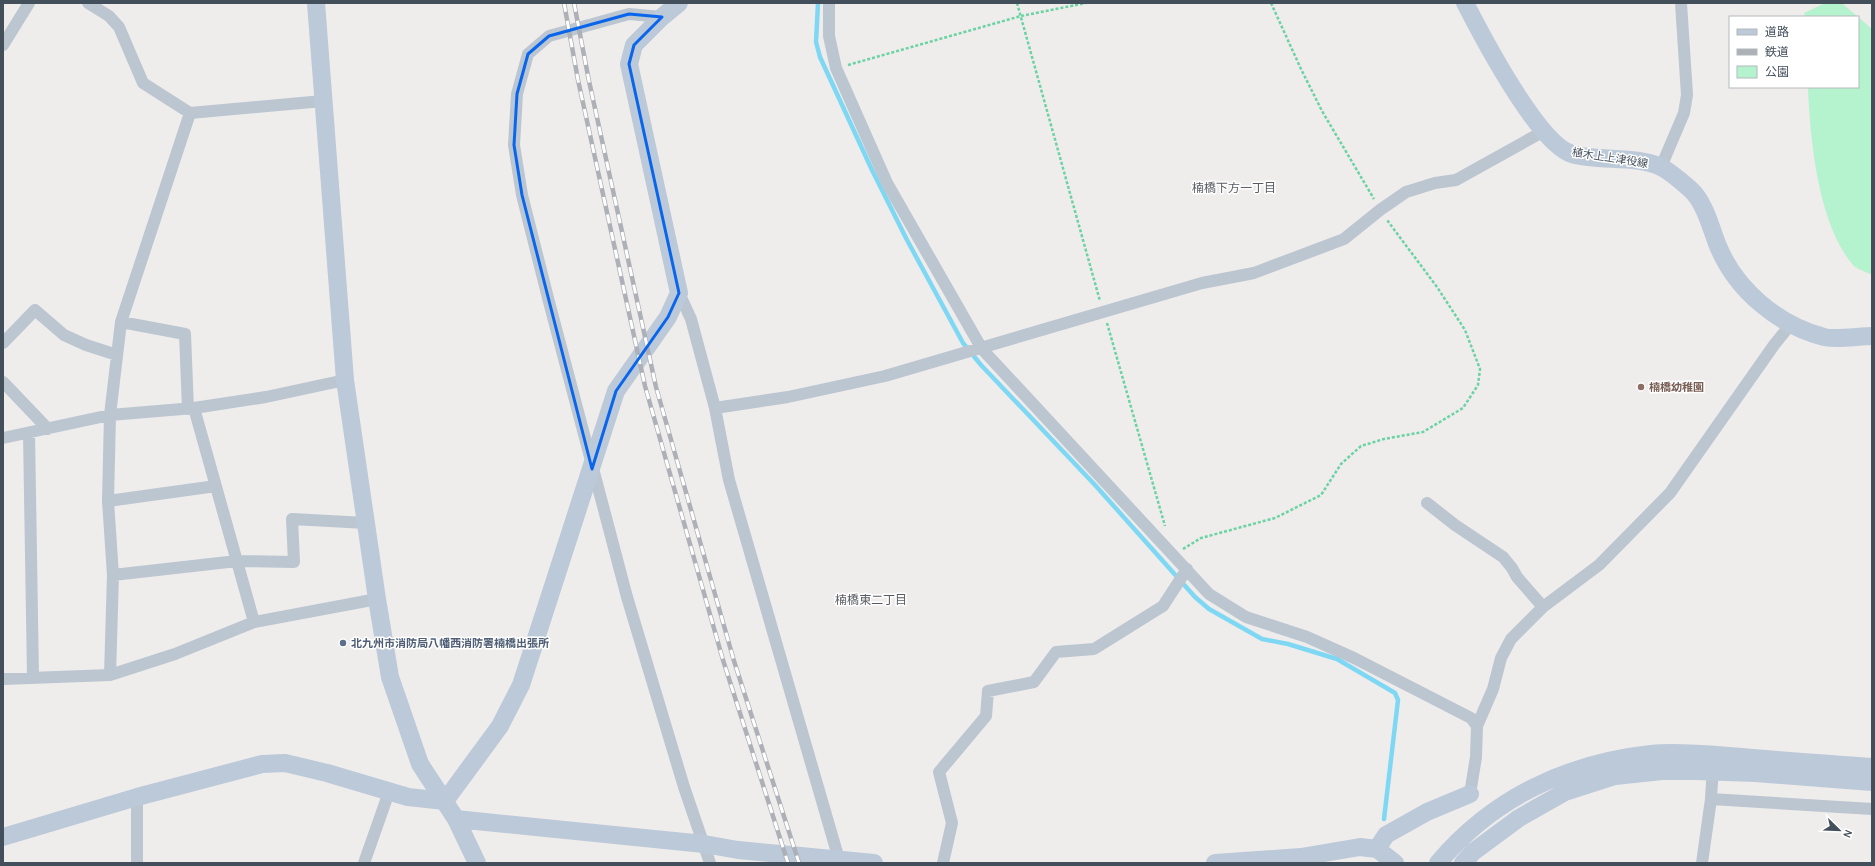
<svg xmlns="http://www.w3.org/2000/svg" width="1875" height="866" font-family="Karla,'Noto Sans JP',sans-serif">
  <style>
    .green { fill: #b5f2ce }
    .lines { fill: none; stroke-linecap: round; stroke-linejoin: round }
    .stream { stroke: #7ed8f3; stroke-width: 4.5 }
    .path { stroke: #6ad3a2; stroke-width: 2.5; stroke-dasharray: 3 2; stroke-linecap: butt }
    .street { stroke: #bbc6d0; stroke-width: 12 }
    .secondary { stroke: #bcc9d8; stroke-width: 18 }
    .rail-casing { stroke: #adb1b7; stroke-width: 4.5 }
    .rail { stroke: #fff; stroke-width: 3; stroke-dasharray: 9; stroke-linecap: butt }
    .marked { fill: none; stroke: #0966ec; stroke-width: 3; stroke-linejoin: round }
    .education-dot { fill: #8d6e63; stroke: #fff; stroke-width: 1.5 }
    .service-dot { fill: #5c6f8a; stroke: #fff; stroke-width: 1.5 }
    .labels { text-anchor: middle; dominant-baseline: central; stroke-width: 3; stroke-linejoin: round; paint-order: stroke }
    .street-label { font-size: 11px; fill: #434f5b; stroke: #fff }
    .education-label { font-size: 11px; font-weight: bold; fill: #785e54; stroke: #fff; text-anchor: start }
    .service-label { font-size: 11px; font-weight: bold; fill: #4e5e75; stroke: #fff; text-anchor: start }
    .neighbourhood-label { font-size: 12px; fill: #585c62; stroke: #fff }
  </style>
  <rect width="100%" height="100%" fill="#efecec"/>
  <!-- green -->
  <path class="green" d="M1823,4H1843L1872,29V275C1866,272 1857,269 1853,265C1818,224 1810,139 1808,87H1858V17H1805L1804,13Z"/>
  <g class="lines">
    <!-- stream -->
    <path class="stream" d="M818,3L816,42L820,57L872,170L907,240L963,343L981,365L1095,485L1195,597L1209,609L1262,639L1288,644L1337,659L1395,693L1398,700L1384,819"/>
    <!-- path -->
    <path class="path" d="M1017,3L1100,301
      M1271,3L1301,69L1322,111L1374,199
      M848,65L1021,16L1086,3
      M1107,323L1165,526
      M1183,549L1201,538L1275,518L1321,495L1341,464L1361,446L1384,439L1423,432L1463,408L1478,385L1480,369L1465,330L1437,287L1387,220"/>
    <!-- street -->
    <path class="street" d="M88,3L109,16L119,27L143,83L190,113L323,101
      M829,3V36L836,68L887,183L982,349L1209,594L1246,617L1307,637L1354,658L1471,718L1477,726L1476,757L1470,794
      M662,17L629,14L549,36L528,54L517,94L514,145L522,195L548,298L627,597L684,787L710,863
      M3,45L29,3
      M1661,167L1684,113L1687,95L1681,3
      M679,293L691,319L715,408L729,480L840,863
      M121,322L185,334L188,409
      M3,343L35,310L64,335L86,345L117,355
      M3,382L48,429
      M194,408L254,622
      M715,408L788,397L885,376L1202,283L1254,273L1344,239L1380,210L1406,192L1435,183L1456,180L1544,131
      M29,433L33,677
      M3,438L110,415L194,408L266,397L345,380
      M108,501L216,486
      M1427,503L1455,525L1503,557L1512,568L1517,577L1543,607
      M113,575L237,561L294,562L292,519L366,523
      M110,675L113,575L108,501L110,415L121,322L190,113
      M3,679L110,675L175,654L254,622L377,599
      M1477,726L1493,689L1501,658L1511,639L1543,607L1599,565L1670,493L1774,345L1791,324
      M137,797V863
      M1711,799L1872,809
      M364,863L389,792
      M943,863L952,823L939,772L986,716L988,691L1034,682L1056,652L1094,649L1163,606L1187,569
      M1702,863L1711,799L1713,765"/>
    <!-- secondary -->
    <path class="secondary" d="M316,3L345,380L377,599L390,677L420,764L456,819L477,863
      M1465,3C1482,36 1538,144 1572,154C1600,162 1635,155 1661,167C1671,172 1682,182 1690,189C1705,202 1711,229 1718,246C1736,290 1778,325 1824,337C1834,340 1860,336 1872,336
      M445,801L500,726L521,685L616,391L668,317L679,293L629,64L634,45L662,17L679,3
      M456,819L704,844L738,850L874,863
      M3,837L137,797L262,764L285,763L327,773L408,797L445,801
      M1377,849L1395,863
      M1215,863L1301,857L1360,847L1377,849L1386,835L1427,812L1470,794
      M1438,863C1493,798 1567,763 1651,754C1679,751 1714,755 1742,757C1785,761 1829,764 1872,767
      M1463,863L1473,852L1519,818L1565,792L1615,776L1662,771H1696L1756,773L1872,782"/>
    <!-- rail casing -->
    <g class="rail-casing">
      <path id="rail" d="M564,3L578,80L645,386L723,660L788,863
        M574,3L589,81L656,387L734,661L799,863"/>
    </g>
    <!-- rail -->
    <use href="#rail" class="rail"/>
  </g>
  <!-- marked area -->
  <path class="marked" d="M629,14L662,17L634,45L629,64L679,293L668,317L616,391L592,469L522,195L514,145L517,94L528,54L549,36Z"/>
  <!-- markers -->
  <circle class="education-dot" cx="1641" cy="387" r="4"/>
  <circle class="service-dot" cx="343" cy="643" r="4"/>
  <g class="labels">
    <!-- street labels -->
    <g class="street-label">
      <text transform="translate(1610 158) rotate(9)">植木上上津役線</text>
    </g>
    <!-- education labels -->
    <g class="education-label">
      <text x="1649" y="387">楠橋幼稚園</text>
    </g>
    <!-- service labels -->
    <g class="service-label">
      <text x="351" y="643">北九州市消防局八幡西消防署楠橋出張所</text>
    </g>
    <!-- neighbourhood labels -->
    <g class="neighbourhood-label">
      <text x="1234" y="188">楠橋下方一丁目</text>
      <text x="871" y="600">楠橋東二丁目</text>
    </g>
  </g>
  <!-- border -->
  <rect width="1875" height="866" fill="none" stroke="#434f5b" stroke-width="8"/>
  <!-- legend -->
  <rect x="1729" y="16" width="130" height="72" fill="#ffffff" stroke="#b4b9bd"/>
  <rect x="1737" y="29" width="20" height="6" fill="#bcc9d8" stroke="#b4b9bd"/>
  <text x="1765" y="36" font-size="12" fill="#434f5b">道路</text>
  <rect x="1737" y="49" width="20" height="6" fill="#adb1b7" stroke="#b4b9bd"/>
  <text x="1765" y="56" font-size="12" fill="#434f5b">鉄道</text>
  <rect x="1737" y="66" width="20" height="12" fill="#b5f2ce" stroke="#b4b9bd"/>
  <text x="1765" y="76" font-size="12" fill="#434f5b">公園</text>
  <!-- north arrow -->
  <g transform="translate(1839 830) rotate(113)" stroke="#ffffff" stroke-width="3" paint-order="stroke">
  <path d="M0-3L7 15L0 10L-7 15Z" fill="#434f5b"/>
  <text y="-6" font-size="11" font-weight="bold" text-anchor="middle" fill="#434f5b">N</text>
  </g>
</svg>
